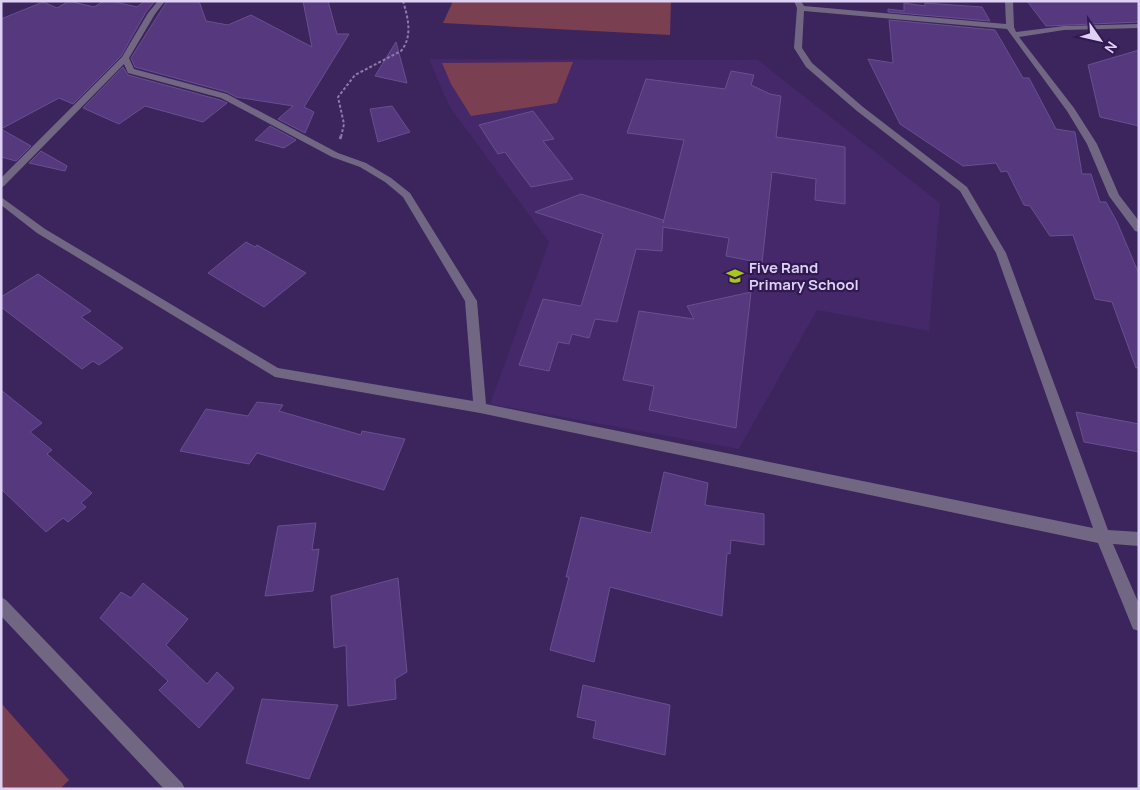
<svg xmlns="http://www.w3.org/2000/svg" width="1140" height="790" font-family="Manrope,sans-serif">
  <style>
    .built { fill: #442869 }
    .green { fill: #7b3f52 }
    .building { fill: #55387e; stroke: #68508e }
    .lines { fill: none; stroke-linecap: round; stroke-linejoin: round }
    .path-far1 { stroke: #8c7aa8; stroke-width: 2; stroke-dasharray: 3 2; stroke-linecap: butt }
    .path { stroke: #8c7aa8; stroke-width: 2.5; stroke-dasharray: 4 2; stroke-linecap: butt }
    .minor { fill: #716783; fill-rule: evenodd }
    .labels { text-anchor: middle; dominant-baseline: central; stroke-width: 4.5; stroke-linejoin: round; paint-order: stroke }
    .poi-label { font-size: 15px; font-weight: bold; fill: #ddd1f4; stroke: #321952; text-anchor: start }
  </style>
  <rect width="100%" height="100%" fill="#3c245d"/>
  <!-- built -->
  <path class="built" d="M429,59L758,60L940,203L929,331L817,310L739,449L490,404L549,242L449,106Z"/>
  <!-- green -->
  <path class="green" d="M453,1H671L670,35L443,23Z
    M573,62L557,103L471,116L451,84L442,63Z
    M1,703L69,780L60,789H1Z"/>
  <!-- building -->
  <path class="building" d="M69,1L94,7L104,1H111L137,7L145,1H155L146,12L121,56L73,104L59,98L1,129V19L43,2L57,8Z
    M167,1H199L206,21L228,25L251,15L312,47L303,1H328L337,34H349L304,107L314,112L305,133L278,119L293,106L236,97L227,92L135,67L131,58Z
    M1027,1H1139V22L1046,26Z
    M904,3L925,6V3L982,7L990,21L888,12V9L904,11Z
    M889,20L995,30L1023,78H1029L1056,129L1075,132L1082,174H1091L1100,202H1106L1117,222L1139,274V367L1136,368L1112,302L1095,299L1073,235L1050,236L1030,206L1024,205L1007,171L1001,172L996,163L963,166L900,124L868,59L893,63Z
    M396,42L407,83L375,76Z
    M1139,50V126L1100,117L1088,65Z
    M123,67L128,75L220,100L227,103L203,122L145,106L119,124L83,108Z
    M731,71L754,75L751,85L770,94L781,96L776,137L845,147V204L815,200L816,179L772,172L762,263L726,256L729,238L663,227L662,251L636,249L617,322L595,319L589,338L572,334L569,344L558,342L549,371L519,365L543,299L581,306L603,234L535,212L581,194L663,220V223L684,140L627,133L646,79L725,89Z
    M392,106L410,132L378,142L370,109Z
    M533,111L554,139L543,141L573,179L531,187L505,152L498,154L479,125Z
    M270,126L296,140L284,148L255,140Z
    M1,129L31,146L16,161L1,157Z
    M41,151L67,166L65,171L29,163Z
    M246,242L255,247L257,245L306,273L264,307L208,273Z
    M38,274L91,311L81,317L123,348L99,365L93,361L82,369L1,307V297Z
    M751,292L736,428L649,410L654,386L623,380L639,311L694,319L687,306Z
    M1,390L42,423L30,432L52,450L47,454L92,493L81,503L86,507L68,522L63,518L46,532L1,489Z
    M257,402L283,405L279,411L361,435L362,431L405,439L384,490L257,453L249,464L180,451L206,409L248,416Z
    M1076,412L1139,424V452L1084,442Z
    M664,472L708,483L705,505L764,514V545L731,540L730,554L727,553L722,616L610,587L594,662L550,650L569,577H566L581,517L651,533Z
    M316,523L312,550L319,549L313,591L265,596L278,526Z
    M398,578L407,672L395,679L396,699L348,706L346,645L334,648L331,596Z
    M143,583L188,619L166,645L207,684L217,672L234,688L199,728L159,690L168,681L100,618L121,592L131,598Z
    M583,685L670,705L665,755L593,738L596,721L577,717Z
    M262,699L338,705L309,779L246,763Z"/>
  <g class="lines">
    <!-- path-far1 -->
    <path class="path-far1" d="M341,137L344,124L338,97L355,75L401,51C413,36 408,18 403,1"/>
    <!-- path -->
    <path class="path" d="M340,139L341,136"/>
    <!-- minor -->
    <path class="minor" d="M158,1H165L155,14L129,58L134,69L227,94L338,153L366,163L391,178L410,193L477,301L486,404L1093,528L996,253L960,191L857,111L806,67L794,48L797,8L794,1H801L804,6L1006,24L1005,1H1013L1014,27L1016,32L1064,26L1139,24V28L1064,30L1019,37L1074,108L1097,144L1119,195L1139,221V232L1135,231L1109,196L1087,144L1067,111L1007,29L804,11L802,48L812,63L863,107L967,187L1006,253L1108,530L1139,532V546L1113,544L1139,604V631L1133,629L1098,543L480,413L275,377L37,233L1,205V197L45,229L278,368L473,401L465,301L403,197L385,182L360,167L332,157L221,98L128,73L124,64L4,186L1,187V178L122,57L148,13Z
      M1,597L6,600L182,783L185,789H164L1,616Z"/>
  </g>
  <!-- icons -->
  <defs>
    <g id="school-bare" transform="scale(1.35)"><path d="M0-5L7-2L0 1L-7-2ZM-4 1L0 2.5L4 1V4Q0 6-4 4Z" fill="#a8c71c" stroke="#321952" stroke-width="2.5" paint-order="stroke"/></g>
  </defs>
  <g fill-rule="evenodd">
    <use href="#school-bare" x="735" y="276"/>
  </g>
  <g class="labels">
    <!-- poi labels -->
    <g class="poi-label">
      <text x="749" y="267">Five Rand<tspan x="749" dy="17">Primary School</tspan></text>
    </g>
  </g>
  <!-- border -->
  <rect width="1140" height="790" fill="none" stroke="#ddd1f4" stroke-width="5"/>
  <!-- north arrow -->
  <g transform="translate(1100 40) rotate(124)" stroke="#321952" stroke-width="4" paint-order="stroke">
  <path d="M0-4L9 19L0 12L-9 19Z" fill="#ddd1f4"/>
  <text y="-8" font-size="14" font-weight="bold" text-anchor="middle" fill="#ddd1f4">N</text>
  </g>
</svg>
